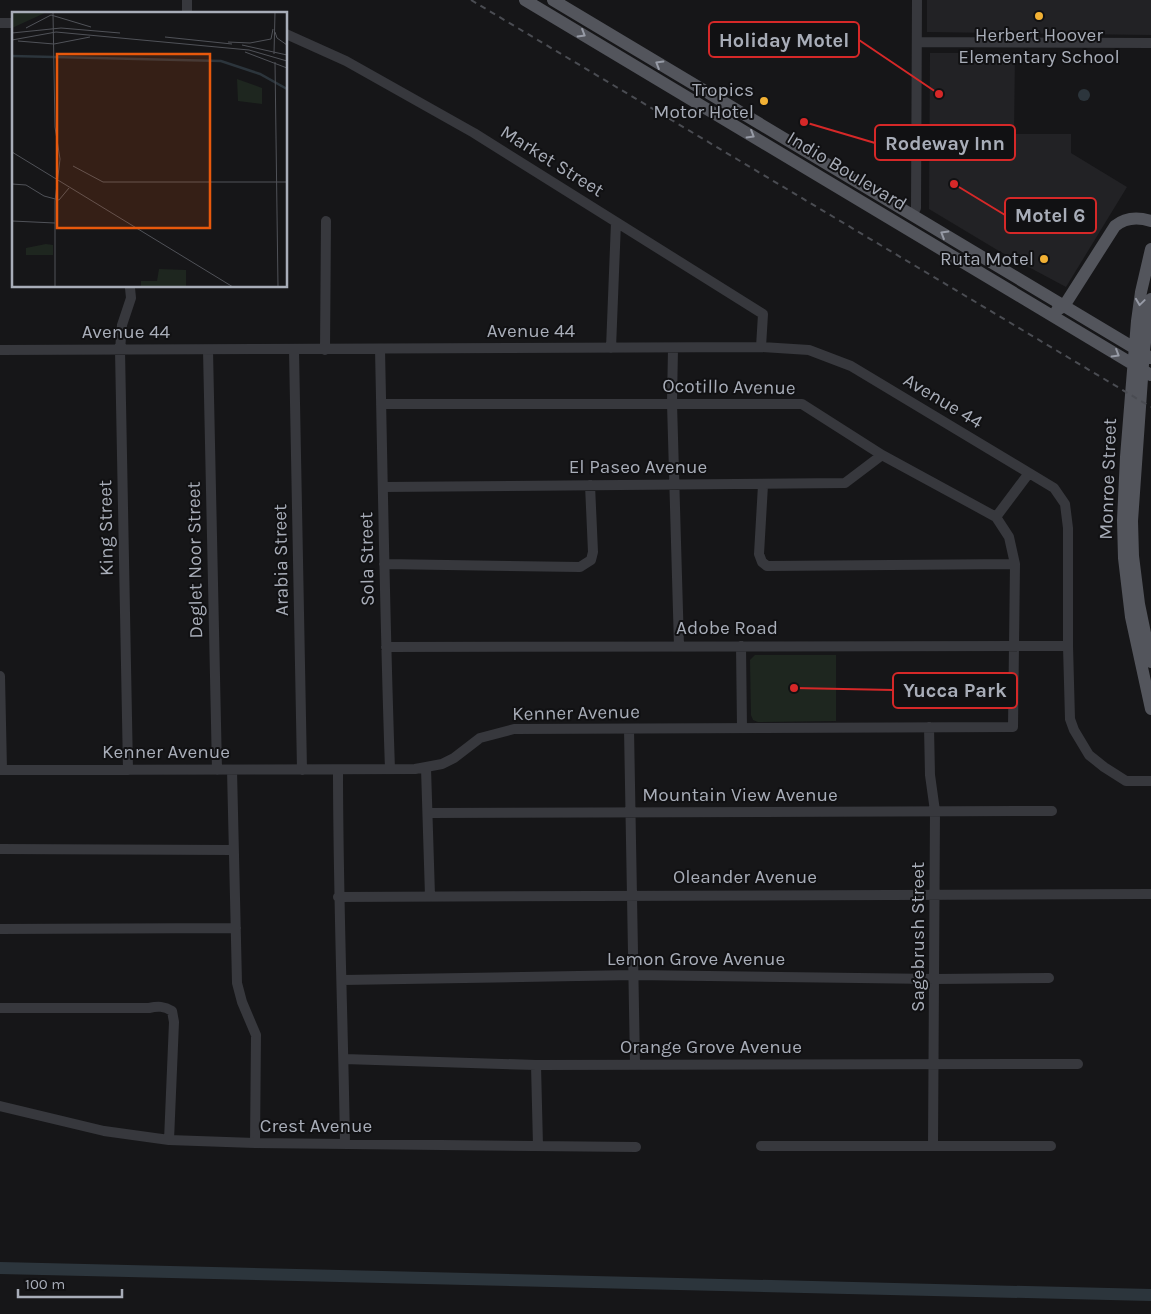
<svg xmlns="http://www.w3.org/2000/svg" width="1151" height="1314" font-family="Karla,sans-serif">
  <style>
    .built { fill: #222225 }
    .green { fill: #1e261f }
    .water { fill: #2c353c }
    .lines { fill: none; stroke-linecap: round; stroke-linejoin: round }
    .river { stroke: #2c353c; stroke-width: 12 }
    .minor { stroke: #37383d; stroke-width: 10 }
    .major { stroke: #53555c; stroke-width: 12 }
    .rail { stroke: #4a4c52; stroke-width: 2; stroke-dasharray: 6 5; stroke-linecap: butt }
    .oneway { stroke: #979ba6 }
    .poi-dot { fill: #f2b134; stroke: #111113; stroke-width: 2 }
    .labels { text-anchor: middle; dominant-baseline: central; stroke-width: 4; stroke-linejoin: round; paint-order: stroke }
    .poi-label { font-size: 19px; fill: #a8adb8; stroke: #111113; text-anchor: end }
    .street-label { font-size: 19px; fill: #a8adb8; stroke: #111113 }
    .inset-river { fill: none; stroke: #2c353c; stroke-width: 2.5 }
    .inset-road { fill: none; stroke: #505258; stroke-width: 1 }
    .view { fill: #e8590c; fill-opacity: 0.15; stroke: #e8590c; stroke-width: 2.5 }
    .inset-edge { fill: none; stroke: #a8adb8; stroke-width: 2.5 }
    .leader { fill: none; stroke: #d62828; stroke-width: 2 }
    .callout-dot { fill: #d62828; stroke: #111113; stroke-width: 2 }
    .callout { fill: #111113; stroke: #d62828; stroke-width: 2 }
    .callout-label { font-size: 20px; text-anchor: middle; font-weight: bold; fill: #a8adb8 }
  </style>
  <rect width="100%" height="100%" fill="#161618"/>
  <!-- built -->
  <path class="built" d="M927,0H1151V35L927,32Z
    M930,53H1015L1014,134H1071V153L1127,187L1066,287L999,251L929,209Z"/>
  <!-- green -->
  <path class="green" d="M755,655H836V721L758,722L753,720L751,715L750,660Z"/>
  <!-- water -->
  <path class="water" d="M1078 95a6 6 0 1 1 12 0a6 6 0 1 1-12 0Z"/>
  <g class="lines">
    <!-- river -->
    <path class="river" d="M0,1268L1151,1295"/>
    <!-- minor -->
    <path class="minor" d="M187,14V0
      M0,23H14
      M286,34L346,61L474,133L763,314L761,347
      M917,42L1151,43
      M912,215L916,208L917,0
      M611,348L616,222
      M673,348L672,403L679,646
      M380,349C383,489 385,629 390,769
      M0,350L761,347L809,350L851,366L1054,488L1065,504L1068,528V646L1070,719L1074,730L1089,755L1104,767L1126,781H1151
      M208,350L217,770
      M294,350L302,770
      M325,350L326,221
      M763,485L759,554L762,562L767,566L1015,564
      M384,487L845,483L882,455
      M996,517L1029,473
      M384,564L580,567L591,560L593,552L590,485
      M741,646L742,728
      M386,647L1068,646
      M0,676L2,770
      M929,727L930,775L935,811L933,1146
      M629,729L635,1064
      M426,768L430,896
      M0,770L415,769L442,764L454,758L480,738L514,729L1013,727L1015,564L1009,537L996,517L882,455L802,404H381
      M128,770L120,350L122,325L131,298L130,288
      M232,770L237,983L242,1002L256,1035L255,1143
      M338,770C338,894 343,1019 345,1143
      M428,813L1052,811
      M0,849L233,850
      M338,897L1151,894
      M0,929L236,928
      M343,980L634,975L935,979L1049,978
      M0,1008H149C158,1006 164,1006 172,1011L174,1022L169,1140
      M344,1059L536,1065L1078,1064
      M536,1065L538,1146
      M0,1106L104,1131L169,1140L255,1143L636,1147
      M761,1146H1051"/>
    <!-- major -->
    <path class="major" d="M525,0L1151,375
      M553,0L1151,358
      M1151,249L1141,292L1137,321L1126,457L1123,520L1124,558L1131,617L1151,709
      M1151,299L1144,350L1132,521L1133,556L1139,604L1151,662
      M1057,310L1064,306L1115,226C1126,217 1138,217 1151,221"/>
    <!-- rail -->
    <path class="rail" d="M471,0L1151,407"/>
  </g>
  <!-- one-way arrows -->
  <defs><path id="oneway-chevron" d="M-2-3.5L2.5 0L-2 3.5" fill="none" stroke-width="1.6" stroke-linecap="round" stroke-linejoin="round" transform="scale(1.25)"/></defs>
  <g class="oneway">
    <use href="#oneway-chevron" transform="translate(582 34) rotate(31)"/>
    <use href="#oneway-chevron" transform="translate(659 64) rotate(-149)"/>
    <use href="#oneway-chevron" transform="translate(751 135) rotate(31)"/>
    <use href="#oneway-chevron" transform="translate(944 234) rotate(-149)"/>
    <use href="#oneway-chevron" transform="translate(1140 302) rotate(98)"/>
    <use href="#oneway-chevron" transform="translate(1116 354) rotate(31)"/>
  </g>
  <!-- markers -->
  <g class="poi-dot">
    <circle cx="1039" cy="16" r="5"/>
    <circle cx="764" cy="101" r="5"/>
    <circle cx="1044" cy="259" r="5"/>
  </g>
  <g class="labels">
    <!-- poi labels -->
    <g class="poi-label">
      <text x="1039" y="35" text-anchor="middle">Herbert Hoover<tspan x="1039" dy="22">Elementary School</tspan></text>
      <text x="754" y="90">Tropics<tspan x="754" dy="22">Motor Hotel</tspan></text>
      <text x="1034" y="259">Ruta Motel</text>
    </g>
    <!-- street labels -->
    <g class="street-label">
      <text transform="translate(552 161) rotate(32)">Market Street</text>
      <text transform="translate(847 171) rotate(31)">Indio Boulevard</text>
      <text x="531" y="331">Avenue 44</text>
      <text x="126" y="332">Avenue 44</text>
      <text transform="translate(729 387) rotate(1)">Ocotillo Avenue</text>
      <text transform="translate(943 401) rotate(31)">Avenue 44</text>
      <text x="638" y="467">El Paseo Avenue</text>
      <text transform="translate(1108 479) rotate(-88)">Monroe Street</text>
      <text transform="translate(106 528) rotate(-91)">King Street</text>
      <text transform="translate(367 559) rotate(-91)">Sola Street</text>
      <text transform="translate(195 560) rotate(-91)">Deglet Noor Street</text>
      <text transform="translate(281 560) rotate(-91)">Arabia Street</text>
      <text x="727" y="628">Adobe Road</text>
      <text transform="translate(576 713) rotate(-1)">Kenner Avenue</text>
      <text x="166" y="752">Kenner Avenue</text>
      <text x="740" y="795">Mountain View Avenue</text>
      <text x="745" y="877">Oleander Avenue</text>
      <text transform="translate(918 937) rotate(-90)">Sagebrush Street</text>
      <text x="696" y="959">Lemon Grove Avenue</text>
      <text x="711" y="1047">Orange Grove Avenue</text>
      <text x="316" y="1126">Crest Avenue</text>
    </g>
  </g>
  <!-- overview -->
  <g transform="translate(12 12)">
    <rect width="275" height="275" fill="#161618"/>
    <path d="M0,0H35L0,16ZM225,67L250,76V92L226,89ZM34,232L41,233V243H14V236ZM147,257L174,258V275H129V269H145Z" fill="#1e261f"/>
    <path class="inset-river" d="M0,44L209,49L248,62L275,77"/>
    <path class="inset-road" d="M41,1L43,115L48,147L43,189V275M14,16L39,3L79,15M263,20L265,26L275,33M0,21L49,16L108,21M153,25L220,32M0,28L44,20L237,38L275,49M6,29L42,32L78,25M216,30L238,31L259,27L261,17M230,33L275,43M233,40L275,56M262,42L263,0M263,50L266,275M0,140L221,275M61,154L91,170H275M0,172L14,173L32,184L47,188L57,176M0,209L43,211"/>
    <path class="view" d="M45,42H198V216H45Z"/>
    <rect width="275" height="275" class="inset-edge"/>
  </g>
  <!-- callouts -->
  <path class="leader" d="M939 94L859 40M804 122L875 143M954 184L1005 215M794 688L893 690"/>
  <g class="callout-dot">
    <circle cx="939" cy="94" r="5"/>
    <circle cx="804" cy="122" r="5"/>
    <circle cx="954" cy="184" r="5"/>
    <circle cx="794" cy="688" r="5"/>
  </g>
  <g class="callout">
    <rect x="709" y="22" width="150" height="35" rx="5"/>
    <rect x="875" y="125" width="140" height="35" rx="5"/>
    <rect x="1005" y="198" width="91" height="35" rx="5"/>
    <rect x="893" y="673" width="124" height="35" rx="5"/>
  </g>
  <g class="callout-label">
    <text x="784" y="47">Holiday Motel</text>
    <text x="945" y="150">Rodeway Inn</text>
    <text x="1050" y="222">Motel 6</text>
    <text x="955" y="697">Yucca Park</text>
  </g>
  <!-- scale -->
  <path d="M18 1289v8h104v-8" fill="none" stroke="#a8adb8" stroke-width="2.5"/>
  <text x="25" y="1289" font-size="15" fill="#a8adb8" stroke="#111113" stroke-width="4" paint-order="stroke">100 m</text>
</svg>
